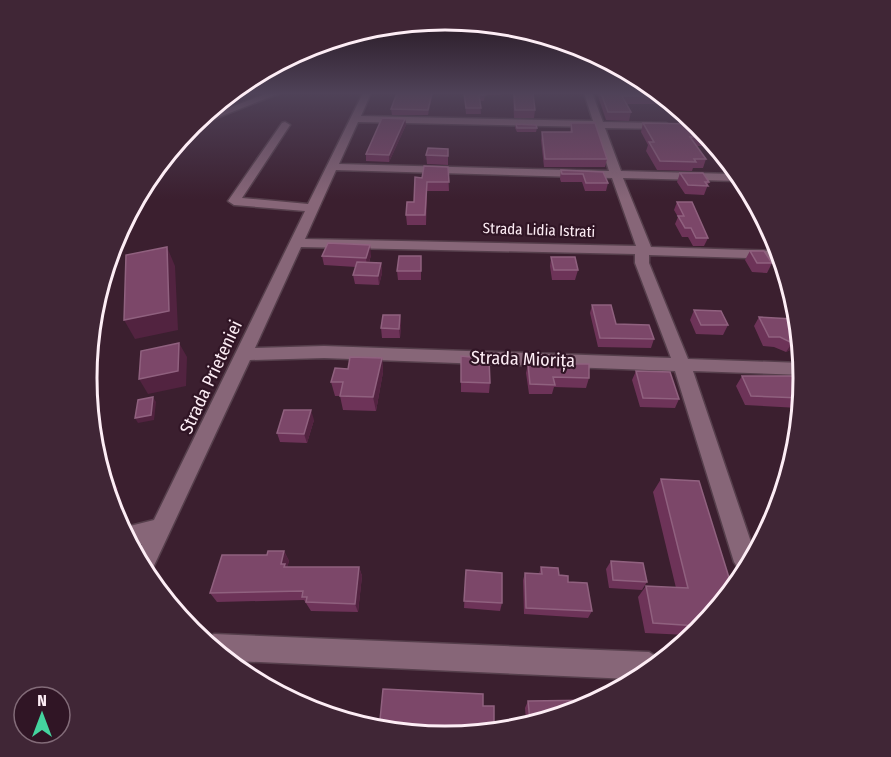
<svg xmlns="http://www.w3.org/2000/svg" width="891" height="757" font-family="'Fira Sans Condensed',sans-serif">
  <style>
    .lines { fill: none; stroke-linecap: round; stroke-linejoin: round }
    .minor-casing { stroke: #563f4c; stroke-width: 3 }
    .minor { fill: #876678; fill-rule: evenodd }
    .wall { fill: #6d3358 }
    .shaded-wall { fill: #522340 }
    .building { fill: #7c4769; stroke: #90617f; stroke-width: 1.5 }
    .labels { text-anchor: middle; dominant-baseline: central; stroke-width: 4.5; stroke-linejoin: round; paint-order: stroke }
    .far-street-label { font-size: 15px; fill: #fdedf5; stroke: #301525 }
    .street-label { font-size: 18px; fill: #fdedf5; stroke: #301525 }
    .rim { fill: none; stroke: #fdedf5; stroke-width: 3 }
  </style>
  <rect width="100%" height="100%" fill="#3b1f2f"/>
  <g class="lines">
    <!-- minor casing -->
    <g class="minor-casing">
      <path id="minor" d="M268,93H280L189,129L200,119Z
        M363,93H371L361,116L593,121L584,93H592L603,122L666,123L671,126L666,129L605,128L621,171L733,174L737,181L623,178L651,247L779,251L780,259L649,255V263L688,359L801,363L803,375L693,371L754,551L740,571L734,562L675,371L324,358L250,360L151,572L138,552L142,544L134,546L122,528L154,520L305,211L234,205L228,201L282,123L285,122L290,125L242,198L308,204ZM358,122L595,127L609,171L339,164ZM336,170L612,178L636,246L305,239ZM301,247L635,254V263L671,358L324,346L255,348Z
        M214,634L649,652L660,659L630,679L235,661L204,640Z"/>
    </g>
    <!-- minor -->
    <use href="#minor" class="minor"/>
  </g>
  <!-- wall -->
  <path class="wall" d="M433,93L428,115H392L391,109Z
    M464,93H501V95H485L484,101H480L481,114H466Z
    M513,93H533L535,110L534,118H514Z
    M597,93H652L696,123L680,122L669,104H627L631,112L629,121L606,120Z
    M405,119L406,125L389,162L366,161V154Z
    M571,123L607,159L605,167H544L541,140L542,132H570Z
    M643,123L700,125L714,146H696L706,159L703,168H693L692,171L657,170L646,151L648,145L641,132Z
    M516,124L537,128L536,132H517L515,128Z
    M448,149V165L427,164L426,155Z
    M448,167L449,191H427L426,225H407L406,215L414,202L422,178Z
    M561,170L603,172L608,183L606,191H585L582,182H561L560,179Z
    M680,173L709,182L704,195L685,194L677,182Z
    M677,202L708,238L704,246H693L688,237H682L675,224L678,217L674,210Z
    M750,251L772,263L767,273L752,272L745,260Z
    M371,255L369,263H381L382,273L379,285L355,284L353,275L356,267L324,265L322,256Z
    M421,256V280H398L397,271Z
    M551,257L578,270L575,280H552L550,266Z
    M592,305L616,324L654,339L651,348L598,347L590,313Z
    M694,310L728,325L723,335L696,334L690,320Z
    M400,315L401,325L400,338H382L381,328Z
    M759,317L793,319L798,346L786,352L774,347L763,346L754,326Z
    M461,356L490,383L489,393L461,392Z
    M382,358L383,372L376,411L343,410L340,396H335L331,382L348,369Z
    M528,364L589,378L586,388L554,387L552,394H529L526,373Z
    M636,371L679,399L675,408L640,407L632,380Z
    M742,376L804,379L799,408L745,405L736,386Z
    M314,420L307,443L280,442L277,433Z
    M661,479L731,584L699,633L688,640L687,635L645,633L638,597L646,586L676,588L653,492Z
    M284,551L289,561L287,567H359L362,576L358,612L311,611L304,600L217,602L210,593L267,555Z
    M611,561L647,582L642,590L609,588L606,569Z
    M541,567L559,575L568,582L592,611L588,618L524,614L523,580L525,573L539,574Z
    M466,570L502,603L500,611L464,608Z
    M528,701L583,710L526,722L525,708Z"/>
  <!-- shaded-wall -->
  <path class="shaded-wall" d="M432,93H433L428,115V110Z
    M405,119L406,125L389,162V155Z
    M370,245L371,255L367,268L366,258Z
    M167,247L175,266L178,330L135,339L124,320Z
    M381,263L382,273L379,285L378,276Z
    M400,315L401,325L400,338L399,329Z
    M797,340L798,346L786,352L792,343Z
    M179,343L187,357L186,386L148,394L139,379Z
    M382,358L383,372L376,411L373,397Z
    M153,397L156,402L154,420L138,423L135,418Z
    M311,410L314,420L307,443L304,434Z
    M110,479L118,488L114,516L109,490Z
    M284,551L289,561L287,568L281,564Z
    M359,567L362,576L358,612L355,604Z"/>
  <!-- building -->
  <path class="building" d="M397,93H432L428,110L391,109Z
    M464,93H484L485,95H479L481,108H466Z
    M514,93H533L535,110H515Z
    M601,93H652L657,96H622L631,112H608Z
    M382,118L405,119L389,155L366,154Z
    M571,123H595L607,159H545L542,132H572Z
    M643,123L698,124L708,137H690L706,159H694L696,162L660,161L649,142H654Z
    M516,124L536,125L537,128H517Z
    M428,148L448,149V156L426,155Z
    M424,166L448,167L449,182H427L425,215H406L407,202H414L415,177L422,178Z
    M561,170L603,172L608,183H586L583,174H562Z
    M680,173H703L709,182H705L708,186L688,185Z
    M677,202H692L708,238H696L691,228H685L678,216H684Z
    M328,243L370,245L366,258L322,256Z
    M167,247L169,311L124,320L126,255Z
    M750,251H764L772,263H757Z
    M399,256H421V271H397Z
    M551,257H575L578,270H554Z
    M357,262L381,263L378,276L353,275Z
    M592,305H611L616,324L649,325L654,339L600,338Z
    M694,310L721,311L728,325H701Z
    M383,315H400L399,329L381,328Z
    M759,317L793,319L797,340L792,343L780,337H769Z
    M179,343L178,371L139,379L141,351Z
    M461,356L489,359L490,383L461,382Z
    M350,357L382,358L373,397L340,396L343,382H331L335,368L348,369Z
    M528,364H589V378L553,377L555,385L530,384Z
    M636,371L670,372L679,399L643,398Z
    M742,376H804V379L801,398L751,396Z
    M153,397L151,415L135,418L138,400Z
    M284,410H311L304,434L277,433Z
    M110,479L109,490L107,480Z
    M661,479L699,481L731,584L701,630H699L698,626L653,623L646,586L688,588Z
    M268,551H284L281,564H285L284,567H359L355,604L306,602L307,597H302L303,591L210,593L222,555H267Z
    M611,561L643,563L647,582L613,580Z
    M541,567L558,568L559,575L568,576V582L587,583L592,611L526,608L525,573L542,574Z
    M466,570L502,573V603L464,601Z
    M383,689L483,694V706H494V728L445,737L365,721V719L380,720Z
    M598,700L583,710L530,721L528,701Z"/>
  <!-- sky -->
  <linearGradient id="sky" x2="0" y2="1"><stop stop-color="#20111a"/><stop offset="0.47" stop-color="#4f4258"/><stop offset="1" stop-color="#4f4258" stop-opacity="0"/></linearGradient>
  <rect width="891" height="199" fill="url(#sky)"/>
  <g class="labels">
    <!-- far-street labels -->
    <g class="far-street-label">
      <text transform="translate(539 230) rotate(2)">Strada Lidia Istrati</text>
    </g>
    <!-- street labels -->
    <g class="street-label">
      <text transform="translate(523 359) rotate(2)">Strada Miorița</text>
      <text transform="translate(211 377) rotate(-65)">Strada Prieteniei</text>
    </g>
  </g>
  <!-- crop -->
  <path d="M0 0H891V757H0ZM97 378a348 348 0 1 1 696 0a348 348 0 1 1-696 0Z" fill="#402636" fill-rule="evenodd"/>
  <path class="rim" d="M97 378a348 348 0 1 1 696 0a348 348 0 1 1-696 0Z"/>
  <!-- north arrow -->
  <g transform="translate(42 715)"><circle r="28" fill="#301525" stroke="#826b78" stroke-width="1.5"/>
  <path d="M0-4.5L10 22L0 15L-10 22Z" fill="#44d49f"/>
  <text y="-9" font-size="16" font-weight="bold" text-anchor="middle" fill="#fdedf5">N</text>
  </g>
</svg>
